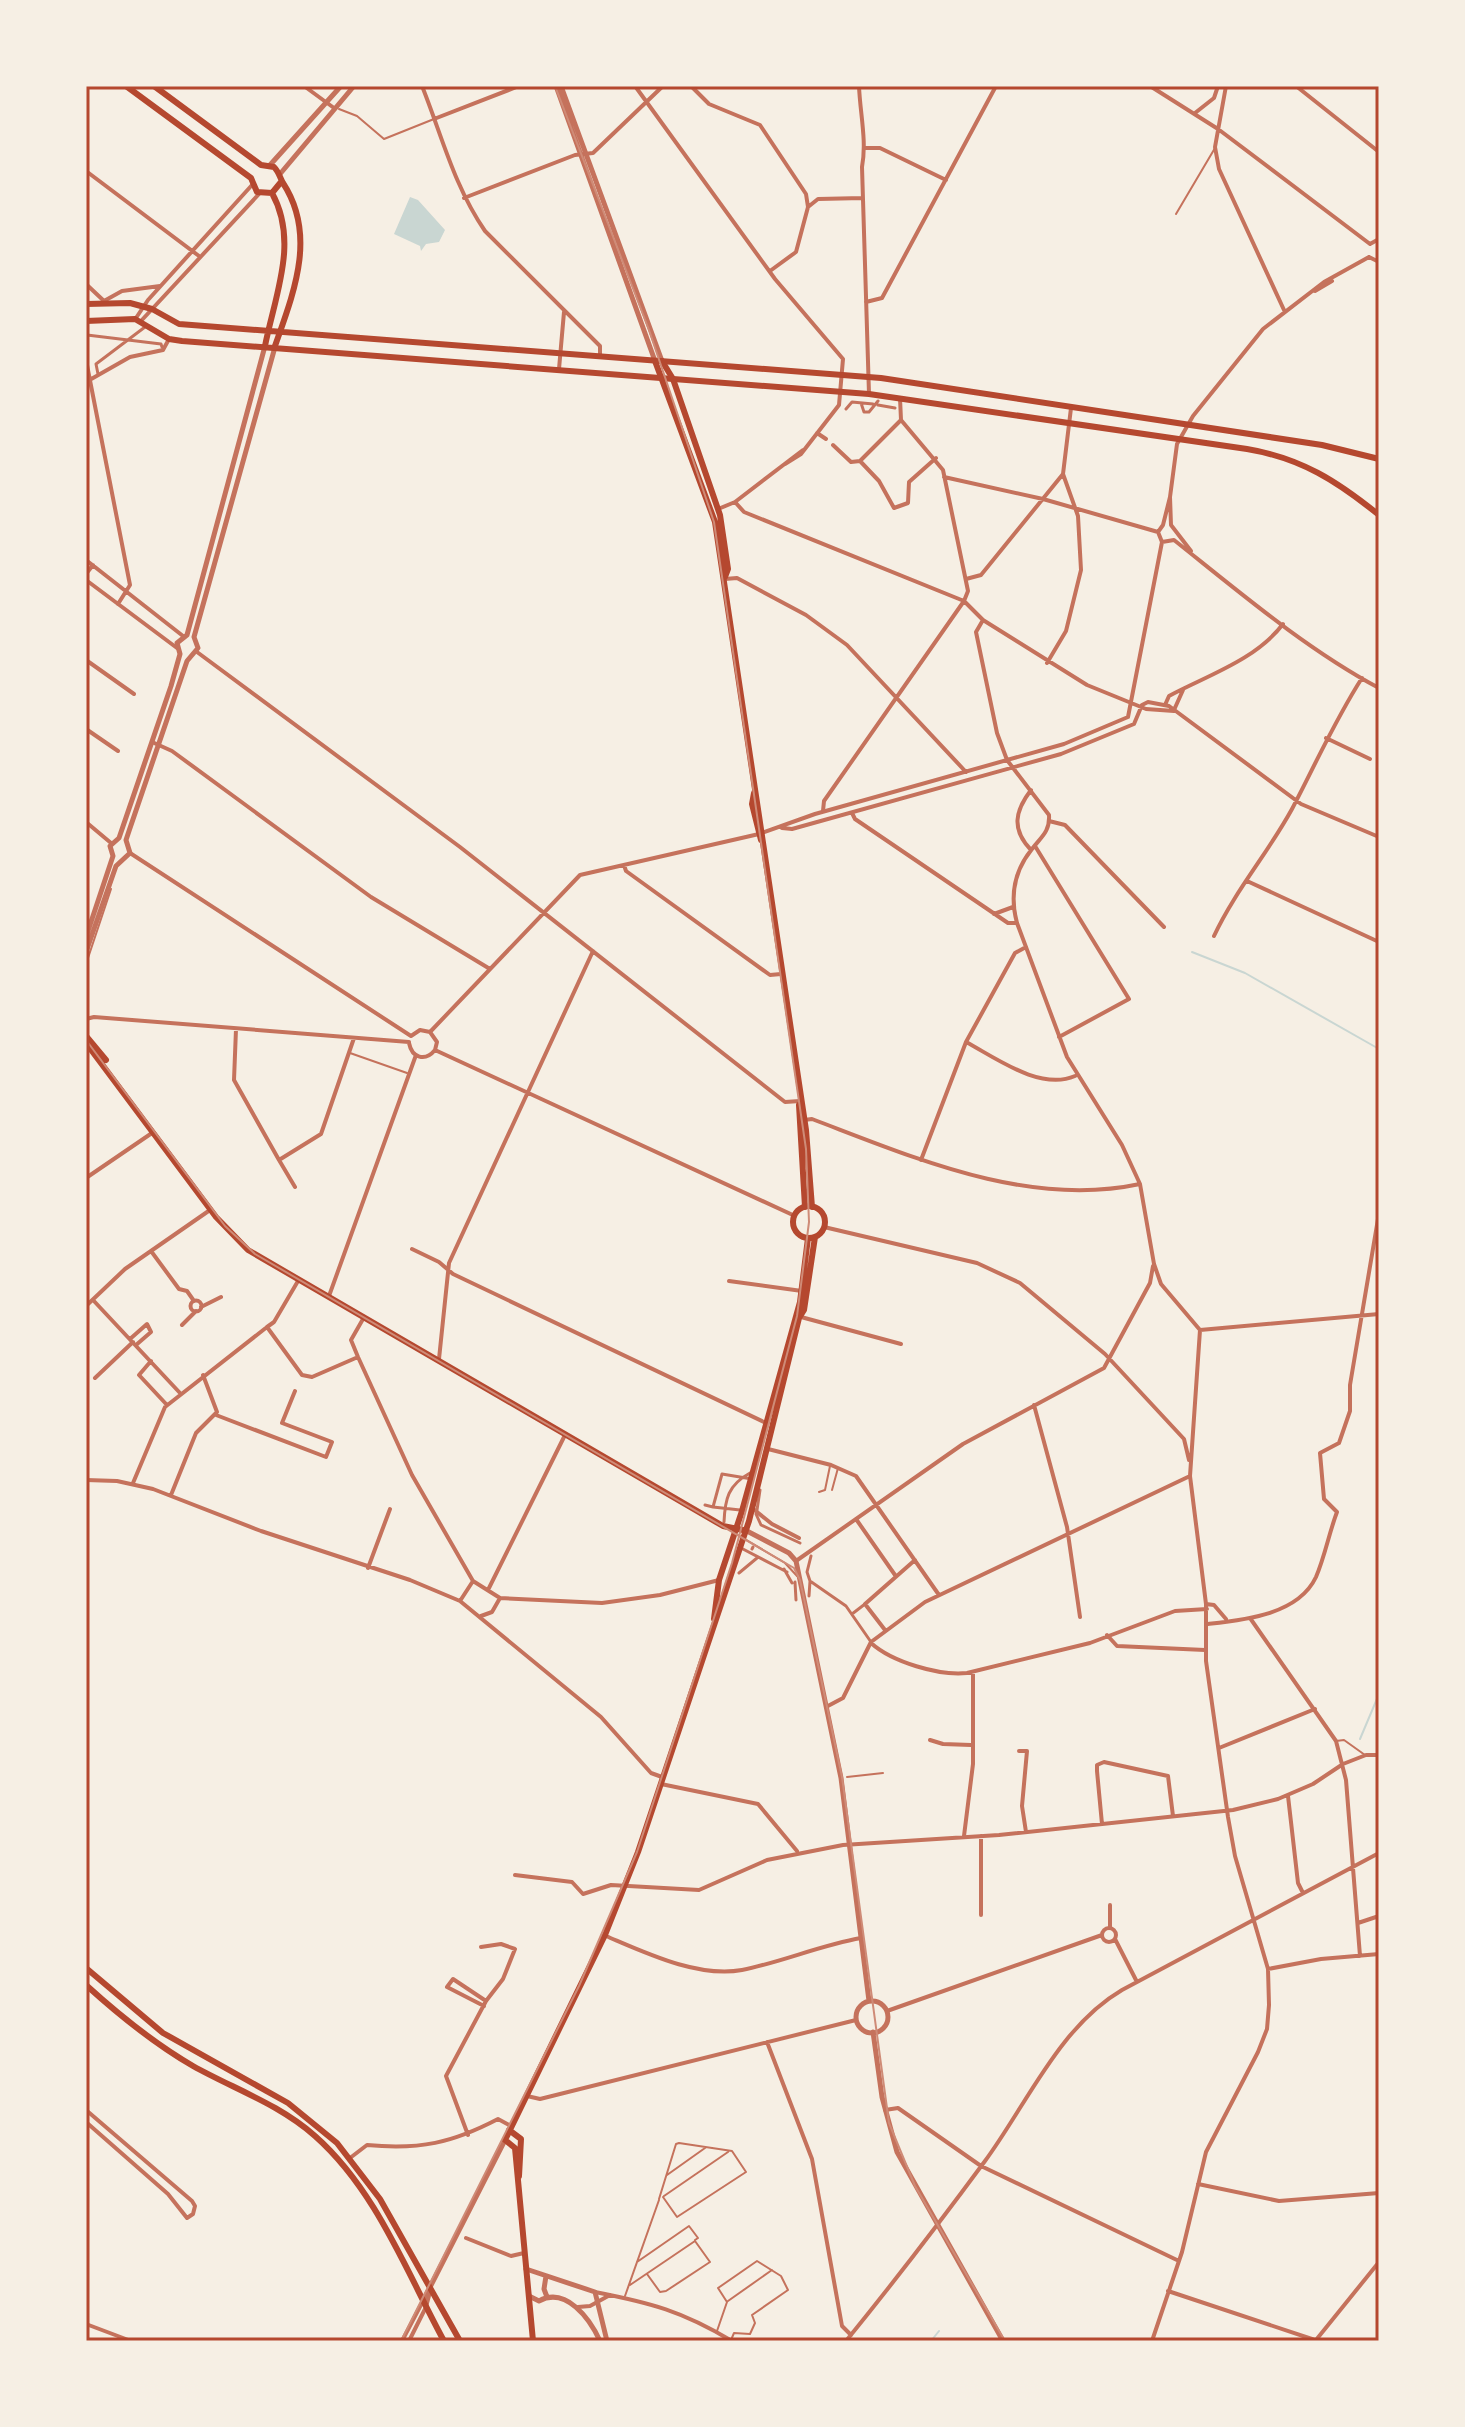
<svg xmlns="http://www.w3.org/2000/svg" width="1465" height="2427" font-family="'Varela Round',sans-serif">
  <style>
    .water { fill: #c9d6d2 }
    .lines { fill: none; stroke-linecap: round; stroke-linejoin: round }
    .stream { stroke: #c9d6d2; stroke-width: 2 }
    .service { stroke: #c5725c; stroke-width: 2 }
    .pedestrian { stroke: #c5725c; stroke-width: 3 }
    .minor { stroke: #c5725c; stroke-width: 4 }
    .tertiary { stroke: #c5725c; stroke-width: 5 }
    .secondary { stroke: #b5482f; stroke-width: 6 }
    .primary { stroke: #b5482f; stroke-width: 6 }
    .tram { stroke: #cf8b77; stroke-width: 2 }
    .neatline { fill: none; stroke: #b5482f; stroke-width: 3 }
  </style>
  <rect width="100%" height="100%" fill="#f6efe4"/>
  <!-- water -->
  <path class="water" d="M410,197L418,200L445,230L439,242L426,244L421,251L420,246L394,234Z"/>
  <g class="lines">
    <!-- stream -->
    <path class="stream" d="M1192,952L1245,973L1379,1049
      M1360,1739L1379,1694
      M931,2341L939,2331"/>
    <!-- service -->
    <path class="service" d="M339,109L357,116L384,139L434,119
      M1176,214L1215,148
      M86,964L111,889
      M350,1053L407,1073
      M832,1490L838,1468
      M819,1492L825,1490L830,1466
      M738,1535L785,1563L797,1576
      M1336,1741L1344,1740L1365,1755
      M847,1777L883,1773
      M667,2175L705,2148
      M664,2196L728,2152
      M659,2199L676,2144L679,2143L732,2151L746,2172L677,2217L663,2197
      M637,2262L689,2226L698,2238L695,2240
      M630,2285L695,2241L710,2262L666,2291L660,2292L647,2274
      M625,2296L659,2200
      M728,2301L772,2270
      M717,2331L727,2302L718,2288L757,2261L781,2276L788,2290L752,2315L755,2323L750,2334L734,2333L731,2340"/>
    <!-- pedestrian -->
    <path class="pedestrian" d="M87,335L161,344L162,347
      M98,374L96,364L145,327
      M861,403L864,412H869L878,401
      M878,405L895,408
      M846,409L852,402L873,404
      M705,1505L713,1507L722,1474L752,1479
      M713,1507L740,1510
      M757,1510L760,1490
      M756,1514L761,1525L800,1543
      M724,1522C725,1499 728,1485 750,1473
      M741,1548L787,1572
      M752,1549L753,1547
      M811,1556L807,1572L810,1581L846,1606L871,1642
      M784,1569L792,1583
      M739,1573L757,1558
      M795,1582L796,1600
      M809,1596L810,1581
      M852,1614L865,1604"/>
    <!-- minor -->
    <path class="minor" d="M304,86L334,108
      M422,86C442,136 454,186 485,231L600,346V357
      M635,86L775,279L843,359L839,405L801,454L785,464
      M691,86L709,104L760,125L806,194L808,207
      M859,86C860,113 867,141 862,167L869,394
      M1150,86L1218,129L1370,244
      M1226,86L1215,147L1219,169L1284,310
      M1296,86L1379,152
      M1195,113L1214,98L1218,86
      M434,119L519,86
      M866,148H880L946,180
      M86,171L199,256
      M464,198L575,155L593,153L663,86
      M1370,244L1379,239
      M1369,257L1379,262
      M770,271L796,252L808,207L818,199L863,198
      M86,284L104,301L122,291L160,286
      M1315,291L1332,281
      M866,302L882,298L996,86
      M136,318L148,300L252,185
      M141,321L259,194
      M86,360L130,585L118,604
      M559,369L564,312
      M86,382L130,357L163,350L169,339
      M900,398L901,420L943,470L968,591L964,601L983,620L976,632L997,733L1007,760L1049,815C1050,832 1041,837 1032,849C1014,871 1010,897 1017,923L1067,1057L1122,1145L1140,1184L1154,1264L1161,1284L1200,1330L1190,1476L1206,1604V1661L1228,1817L1235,1856L1268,1969L1269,2005L1267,2029L1258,2052L1206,2152L1182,2252L1152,2341
      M817,433L826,439
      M833,445L851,462L860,461L879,481L894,508L908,503L909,482L936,458
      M860,461L901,420
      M944,477L1043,499L1158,532
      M735,502L744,512L964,601L824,801L823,811
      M718,509L735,502L803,450
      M1162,542L1174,540C1238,591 1306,649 1379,688
      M1162,542L1158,532L1163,525L1170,497
      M1191,551L1171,525L1170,497L1177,444L1193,416L1263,329L1324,282L1369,257
      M86,560L183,636
      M86,574L93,565
      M725,579L737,578L806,615L847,645L966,772
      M966,579L981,575L1063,474
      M86,580L177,648
      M983,620L1087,685L1146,709L1174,711
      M197,652L460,847L785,1102L800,1101
      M86,660L134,694
      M1047,663L1066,631L1081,570L1078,516L1063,474L1071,408
      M1142,705L1148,702L1169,706L1301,804L1379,837
      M1165,705L1169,696C1206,676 1256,660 1283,624
      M1174,710L1183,690
      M86,729L118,751
      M1326,738L1370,759
      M152,742L172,751L371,897L490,969
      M1031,790C1015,811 1011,829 1031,850
      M852,813L855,819L1008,923H1017
      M1049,821L1065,825L1164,927
      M86,822L111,843
      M782,828L792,829L1061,754L1134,724L1142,705
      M1035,846L1129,999L1059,1037
      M130,853L411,1036
      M624,865L626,871L770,975L781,974
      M1247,881L1379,942
      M994,914L1013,907
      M1214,936C1235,891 1268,853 1292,809C1315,765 1335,720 1362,678
      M86,1019L94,1017L409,1042
      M236,1029L234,1080L279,1160L321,1134L354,1038
      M430,1032L580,875L759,834L815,814L1064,744L1128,717L1162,542
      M411,1036L420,1030L430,1032L437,1042L435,1050
      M966,1042C996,1058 1040,1091 1075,1076
      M409,1043C412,1058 425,1062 435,1050
      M435,1050L795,1216
      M804,1120L812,1119C915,1158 1028,1208 1140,1184
      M279,1160L295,1187
      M921,1160L966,1042L1015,953L1026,947
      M86,1178L152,1133
      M824,1227L977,1263L1020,1283L1105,1354L1184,1439L1189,1460
      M412,1249L439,1262L453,1274L766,1423
      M151,1251L179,1289L187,1291L194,1301
      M298,1281L274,1322L267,1327L302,1375L312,1377L358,1357
      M729,1281L802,1291
      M329,1296L416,1055
      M93,1300L180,1393
      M190.5 1306a5.5 5.5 0 1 1 11 0a5.5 5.5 0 1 1-11 0Z
      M86,1306L125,1269L210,1210
      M201,1307L221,1297
      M801,1317L901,1344
      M363,1319L351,1340L358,1357L412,1475L473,1581
      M182,1325L196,1311
      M1200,1330L1379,1314
      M130,1339L147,1324L151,1332L136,1345
      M439,1359L449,1263L593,951
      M151,1361L139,1375L167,1405
      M95,1378L133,1342
      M1034,1405L1067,1527L1080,1617
      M216,1415L326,1457L332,1442L282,1423L295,1391
      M768,1449L831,1465L856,1476L939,1595
      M86,1480L117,1481L153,1489L261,1531L410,1580L460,1601L601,1717L651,1773L662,1777
      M133,1483L165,1407L267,1327
      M171,1495L196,1433L217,1412L203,1375
      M752,1508L772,1524L799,1538
      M856,1519L895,1575
      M796,1561L963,1444L1104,1368L1150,1283L1153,1266
      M368,1568L390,1509
      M488,1590L565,1435
      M500,1598L602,1603L660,1595L719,1580
      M460,1601L473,1581L500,1598L492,1612L481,1616
      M1206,1604L1214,1605L1226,1619
      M1250,1618L1336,1741L1346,1780L1360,1956
      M1207,1624C1244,1620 1298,1615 1316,1577C1325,1556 1329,1533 1337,1512L1324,1499L1320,1453L1339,1443L1350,1411V1385L1379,1213
      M885,1630L865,1604L915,1560
      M1107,1635L1117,1646L1205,1650
      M871,1643C892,1662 939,1676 967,1673L1090,1643L1175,1611L1207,1609
      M826,1707L843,1698L871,1642L925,1602L1190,1476
      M930,1740L943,1744L971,1745
      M1219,1748L1315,1709
      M1019,1751H1027L1022,1806L1026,1832
      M661,1784L758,1804L797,1851
      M1288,1796L1298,1883L1303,1893
      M1102,1824L1097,1771V1765L1104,1762L1168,1776L1173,1816
      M964,1836L973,1764V1672
      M981,1836V1915
      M515,1875L572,1882L583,1894L611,1885L699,1890L767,1860L843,1845L999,1835L1233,1810L1278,1799L1313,1784L1343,1764L1366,1755H1379
      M1110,1905V1928
      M1358,1923L1379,1916
      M1102 1935a7 7 0 1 1 14 0a7 7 0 1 1-14 0Z
      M606,1936C646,1953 698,1978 742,1970C782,1962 821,1945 861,1938
      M1115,1939L1137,1982
      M1268,1969L1321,1959L1379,1954
      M484,2006L447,1987L453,1979L486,2001
      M887,2011L1102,1935
      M767,2042L812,2159L842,2326L851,2335
      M527,2096L540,2099L856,2020
      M86,2110L192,2201L195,2206L193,2214L187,2218L168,2194L86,2122
      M885,2110L898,2108L981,2166L1179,2261
      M468,2135L446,2076L486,2001L503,1979L515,1949L501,1944L481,1947
      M350,2158L367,2145C420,2150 452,2143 498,2119L511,2126
      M1198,2184L1279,2201L1379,2193
      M466,2238L511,2256L524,2253
      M1168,2291L1318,2341
      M595,2292C651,2303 682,2311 732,2341
      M578,2307L590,2306L610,2295
      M86,2324L131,2341
      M1316,2340L1379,2262
      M402,2341L423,2301
      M409,2341L426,2307L430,2292
      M846,2341C894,2282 940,2222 985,2161C1027,2104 1059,2027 1122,1990L1379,1853"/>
    <!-- tertiary -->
    <path class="tertiary" d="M556,86L655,361
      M561,86L662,361
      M270,165L341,86
      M280,174L354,86
      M86,937L113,856L110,846L119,838L171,686L180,654L177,643L187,635L265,346
      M86,952L116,866L130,853L126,840L129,831L187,661L198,648L194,637L275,347
      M745,1530L789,1553L796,1561L841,1778L869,2001
      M856 2017a16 16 0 1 1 32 0a16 16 0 1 1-32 0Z
      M873,2032L882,2097L897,2152L1003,2341
      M526,2269L595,2292L607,2341
      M546,2276L544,2289L547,2297
      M529,2296L539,2301C566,2286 590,2319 600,2341
      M423,2301L505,2140"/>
    <!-- secondary -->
    <path class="secondary" d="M655,361L715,522L806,1130L812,1207
      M662,361L673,379L720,515L728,569L725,577
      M754,793L752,804L761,840
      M86,1036L106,1060
      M86,1043L216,1217L248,1250L723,1526L743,1530
      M799,1105L805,1207
      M793 1222a16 16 0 1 1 32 0a16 16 0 1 1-32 0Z
      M714,1619L719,1580L742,1511L800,1302L808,1238
      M509,2130L521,2139L519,2176
      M533,2341L515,2148L505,2140L605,1935L638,1852L749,1521L799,1318L804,1310L815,1237"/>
    <!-- primary -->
    <path class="primary" d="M126,86L251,178L257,192L272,193L281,182
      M154,86L261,165L274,167C279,172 280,178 283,183C317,235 294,292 275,346
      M86,304L130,303L152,309L179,324L881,378L1322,445L1379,459
      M86,321L135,319L169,339L182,341L869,394L1247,449C1301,458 1337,481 1379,515
      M265,346C275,295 299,242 272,193
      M86,1968L163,2033L288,2103L337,2143L380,2199L460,2341
      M86,1985C119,2015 155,2044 193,2066C234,2089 279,2104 315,2136C376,2190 406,2271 444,2341"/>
    <!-- tram -->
    <path class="tram" d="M86,1040L225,1226L255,1254L794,1568L800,1580L842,1777L889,2123L915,2186L1005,2341
      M401,2341L579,1986L637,1852L732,1563L797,1316L809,1222L806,1149L714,522L649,330L555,86"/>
  </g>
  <!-- border -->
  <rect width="1465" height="2427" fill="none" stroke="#f6efe4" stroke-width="176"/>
  <rect x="88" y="88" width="1289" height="2251" class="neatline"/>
</svg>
